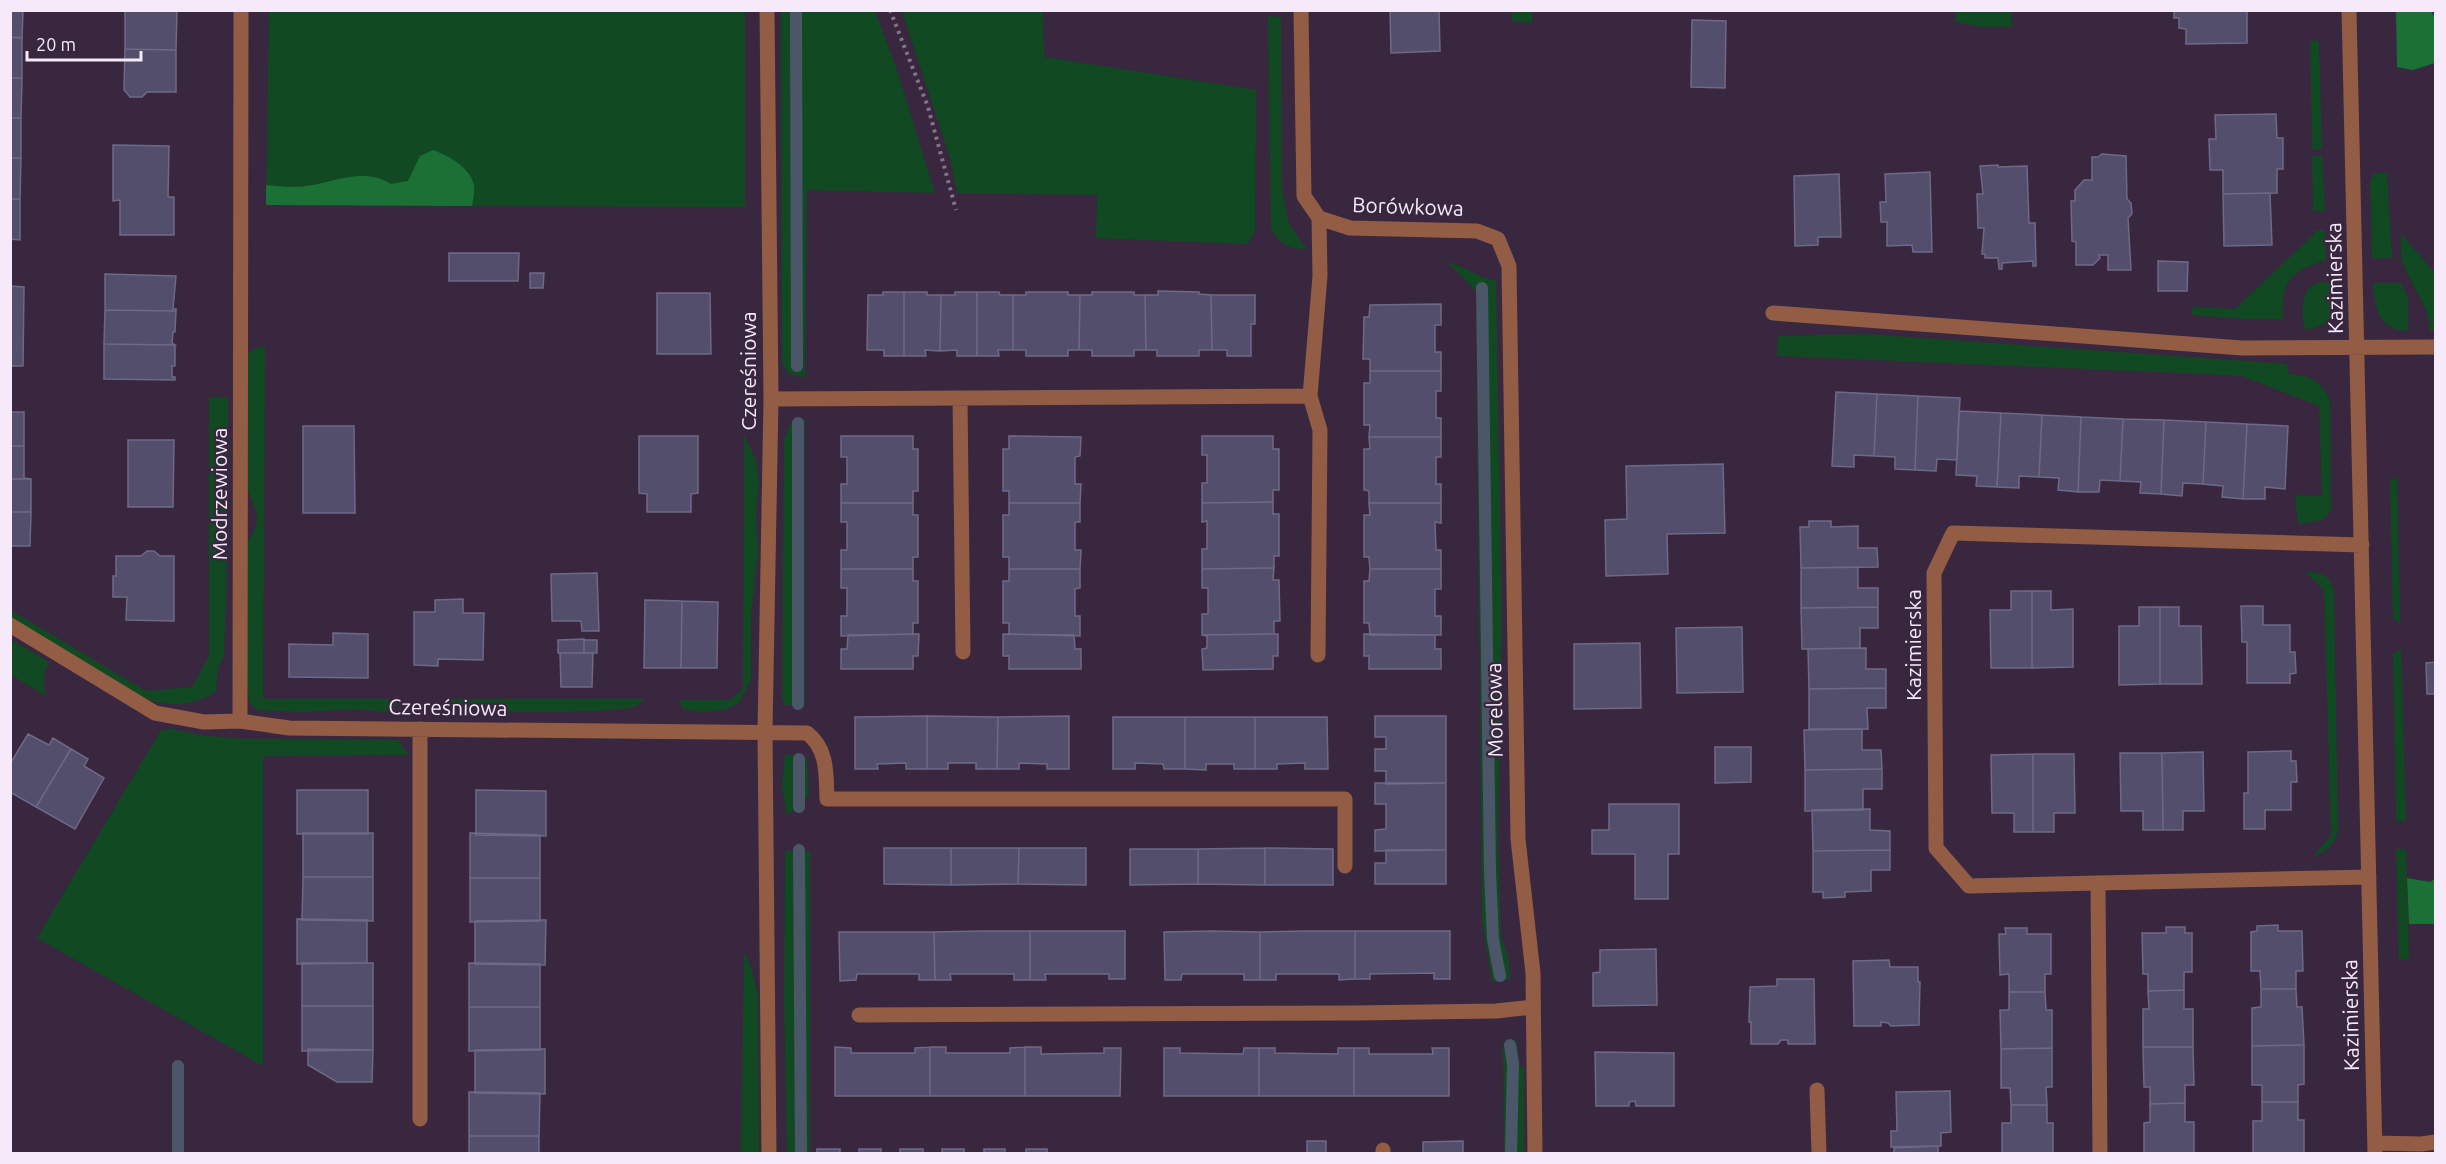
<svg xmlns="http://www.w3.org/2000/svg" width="2446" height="1164" font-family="Ubuntu,sans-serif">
  <rect width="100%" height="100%" fill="#38273e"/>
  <path fill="#114a22" d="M269,11H745V207L266,205Z
    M781,11H875L896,67L935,193L807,190L805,378L789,374L782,363Z
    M902,11H1043L1044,57L1256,90L1255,231L1248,244L1096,238L1097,195L957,193L950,158Z
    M1512,11H1532V23L1512,21Z
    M1957,11H2011L2012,27H1983L1955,22Z
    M1268,16L1281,17L1282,187L1288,222L1306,249C1290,250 1278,242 1271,229Z
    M2310,41H2319L2322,149H2312Z
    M2322,156L2325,211H2313L2312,156Z
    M2374,173H2387L2392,258H2372L2370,181Z
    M2325,230L2326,260C2290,271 2281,281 2283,319H2248L2192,315V307L2235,309L2314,234V231Z
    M2401,234L2435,273V331H2430C2430,306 2411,286 2403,263C2400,255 2401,243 2401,234Z
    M1446,261C1464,267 1478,277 1496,281L1502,613L1498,840L1501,936L1509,960L1510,979L1492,982L1482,921L1476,291Z
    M2339,282C2339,307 2333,329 2304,329C2303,316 2299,291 2315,284C2321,281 2332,283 2339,282Z
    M2373,283H2401L2408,299V331C2378,330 2375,308 2373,283Z
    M1865,334L2287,364L2288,374C2308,375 2324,381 2330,402L2331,510L2323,520L2298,524L2295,495L2322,496L2319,406L2242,376L2206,374L1777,356L1778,336Z
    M265,346L263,699H398L396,706L384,712L360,709L302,712L257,710L249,702L247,684L246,544C262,519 259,518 248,491L245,356L256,348Z
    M216,397L228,398L227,568L224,656L218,668L216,691C195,706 170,707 146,699L11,618L10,610L146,691L192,687L209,656V398Z
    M805,419V705H785L782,697L784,440L791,422Z
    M744,435L756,460L759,482L756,513L758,551L751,617V680L739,703L727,709L703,712L682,709L679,700H731L743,688Z
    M2397,477L2400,624L2393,618L2390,481Z
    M2305,571C2323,574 2329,573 2334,592L2338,830C2335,845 2326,852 2312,857L2331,836L2324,590Z
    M10,639L49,662C43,673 41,687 48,697L11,675Z
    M2401,649L2406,821H2396L2393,654Z
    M450,699H644C642,701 640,705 637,706C620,713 471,715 456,706C452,705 451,702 450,699Z
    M172,729L206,736L249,739L398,740L408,755L263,756V1066L37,938L155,740L161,730Z
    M785,754L807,757L809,796L787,816L782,788Z
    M2396,849H2406L2409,959L2399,960Z
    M785,851H810V1153H787L784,1002Z
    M744,951L751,968L758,994L759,1153H741Z
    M1516,1039L1520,1067H1524V1153H1504L1503,1043Z"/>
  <path fill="#1b7036" d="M2396,11H2431L2435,18V63L2413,70L2397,67Z
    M433,150C447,155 469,167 473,182C476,189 473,198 472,206L266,205V185C282,187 298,188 313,185C339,180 366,168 391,184L408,181L420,156Z
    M2407,878L2430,882L2435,879V924H2409Z"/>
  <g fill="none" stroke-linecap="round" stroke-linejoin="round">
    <path stroke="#4b5769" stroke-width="12" d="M796,10L797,366
      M1482,288L1490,872L1493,939L1500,976
      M798,704V423
      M799,759V807
      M799,850L801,1154
      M1510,1045L1513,1064L1511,1154
      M178,1066V1154"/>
  </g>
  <path fill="#534e6b" stroke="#6e6987" stroke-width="1.5" d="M10,10H23L22,38L10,37Z
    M125,10H177L176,50L125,49Z
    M1390,10H1439L1440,51L1391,53Z
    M2174,10H2247V43L2186,44V29L2179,28V18H2174Z
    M1692,20L1726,21L1725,88L1691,87Z
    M10,37L22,38V78H10Z
    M125,49L176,50V92H147L142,97H130L124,90Z
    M10,78H22L21,118H10Z
    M2276,114L2277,138H2283V169H2277V193L2223,194V170H2210L2209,139H2216L2215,115Z
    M10,118H21V158H10Z
    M113,145L169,146L168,197H174V235H120V200L113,201Z
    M2102,154L2126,156L2127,199L2131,203L2132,214L2128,218L2131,270H2108V255H2099L2100,258L2093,265H2076V242L2072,241L2071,201H2075V190L2084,180H2092V157H2098Z
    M10,158H21L20,199H10Z
    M1998,165V167L2027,166L2029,223H2035L2036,266H2033V261L2002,263V269H1999L1998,258H1985V254H1982L1984,228H1978L1977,194H1983L1980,166Z
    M1930,172L1932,252H1913L1912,245L1887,246V222H1881L1880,202H1886L1885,174Z
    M1839,174L1841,237H1818V245L1795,246L1794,176Z
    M2270,193L2272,245L2224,246L2223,194Z
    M10,199H20V240L10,239Z
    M449,253H519L518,281H449Z
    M2158,261L2188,262L2187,291H2158Z
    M530,273H544L543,288H530Z
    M105,274L176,276L173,309H176V311L105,310Z
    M10,286L24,287L23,366H10Z
    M1158,291L1199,292V294L1211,295L1212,350H1199V356H1157V350H1146L1145,295H1158Z
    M883,292H904V356H884V350H867L868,295H883Z
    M904,292H927V295H941L940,351L925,350L926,356H904Z
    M955,292H977V356H957V350L940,351L941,295H955Z
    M977,292H999L1000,295H1013V350H998L999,356H977Z
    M1026,292H1068V295H1080L1079,350H1068V356H1026V350H1013V295H1026Z
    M1092,292H1134V295H1145L1146,350H1134V356H1092V350H1079L1080,295H1092Z
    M657,293H710L711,354H657Z
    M1211,295H1255V324H1251V356H1227V350H1212Z
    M1441,304V325H1435V352H1441V371H1370V359H1363L1364,317H1369L1370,305Z
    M105,310L176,311L175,332H173L172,343L175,345L104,344Z
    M104,344L175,345V366H172V377H175V380L104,379Z
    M1370,371H1441V391H1436V418H1441V437H1369L1370,425H1364V383H1370Z
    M1836,392L1877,394L1874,456L1854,455V467L1832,466Z
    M1877,394L1918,396L1915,470L1895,469V457L1874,456Z
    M1918,396L1960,398L1957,460L1937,459L1936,471L1915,470Z
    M1959,411L2001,413L1997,487L1976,486L1977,476L1956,475Z
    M10,412H24V446H10Z
    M2001,413L2042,415L2039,477L2019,476V488L1997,487Z
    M2042,415L2081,417L2078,492L2058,490L2059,478L2039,477Z
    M2081,417L2123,419L2120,481L2100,480L2099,492H2078Z
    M2123,419L2164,420L2161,494L2140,493L2141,482L2120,481Z
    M2164,420L2206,422L2203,484L2183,483L2182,496L2161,494Z
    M2206,422L2247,424L2243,499L2222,497L2223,486L2203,484Z
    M2247,424L2288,426L2285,489L2265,487V499H2243Z
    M303,426H354L355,513H303Z
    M639,436H698V493L691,494V512H647V494L639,493Z
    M841,436H913V449H918V491H913V503H841V484H847V457H841Z
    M1009,436L1081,437L1080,456L1075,457V484H1081L1080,503H1009V491H1003V449H1009Z
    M1202,436H1273V449H1279V490H1273V502L1202,503V483H1207V455H1202Z
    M1369,437H1441V457H1436V484H1441V503H1369V491L1364,490V449H1370Z
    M128,440H174L173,507H128Z
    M10,446H24V478L31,479H10Z
    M1723,464L1725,533L1667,534L1668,574L1606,576L1605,520L1627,519L1626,466Z
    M10,479H31V512H10Z
    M1273,502V514H1279V556H1274V568L1202,569V549H1207V521L1202,522V503Z
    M841,503H913V515H918V557H913V569H841V550H847V522H841Z
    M1009,503H1080V522H1075V550H1081L1080,569H1009V557H1003V515H1009Z
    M1369,503H1441V523L1435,522L1436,550H1441V569H1370L1369,557H1364V515H1370Z
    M10,512H31L30,546H10Z
    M1809,521H1831V527L1858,526V548H1877L1878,567L1801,568L1800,527H1809Z
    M147,551H154L160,556H174V621L126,620L127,597H113V576H116V556H141Z
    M1858,567V588H1878V607L1801,608V568Z
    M1274,568L1273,580H1279L1280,621H1274V634L1202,635V614H1208V588H1202V569Z
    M841,569H913V581H918V623H913V634L841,636V616H847V588H841Z
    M1009,569H1080V588L1075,589V616H1080V636L1009,634V623H1003V581H1009Z
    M1370,569H1441V589H1435V616H1441V635H1370L1369,623H1364V581H1369Z
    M597,573L599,631H582L581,621H552L551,574Z
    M2011,591H2032V668H1991L1990,610H2011Z
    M2032,591H2051V610L2073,609V667L2032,668Z
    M463,599V613H484L483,660L438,659V666L414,665V612H435V600Z
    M645,600L682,601L681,668H644Z
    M682,601L718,602L717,668H681Z
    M2241,606H2263V625H2290V652H2295L2296,673L2290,674V683H2247V642H2242Z
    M1878,607V628H1860V648L1802,649L1801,608Z
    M2139,607H2160V684L2119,685V626H2139Z
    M2160,607H2179V626H2201L2202,684H2160Z
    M1742,627L1743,692L1677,693L1676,628Z
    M333,633L368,634V678L289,677V644L333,645Z
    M919,634L918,656H913V669H841V649H847L848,635Z
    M1003,634L1074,635L1075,649H1081V669H1009V656H1003Z
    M1274,634H1278V656H1273V669L1203,670L1202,649L1207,648V636L1202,635Z
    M1364,634L1435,635V649H1441V669H1369V656H1364Z
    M584,639V653H558V640Z
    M584,640H597V653H584Z
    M1640,643L1641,708L1574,709V644Z
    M1866,648V669H1886V688L1809,689L1808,649Z
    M560,653H593L592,687H561Z
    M2436,662V694H2427L2426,663Z
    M1886,688V708H1867L1868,729H1809V689Z
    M927,716V769H906V763L877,764L878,769H855V717Z
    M927,716L998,717L997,769H976V763H948V769H927Z
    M1069,716V769H1047V764L1019,763V769H997L998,717Z
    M1375,716H1446V783L1386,784V771H1375V749H1386V737H1375Z
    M1113,717H1185V769H1164L1163,764L1135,763V769H1113Z
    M1185,717H1255V769H1234V764H1206V770L1185,769Z
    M1255,717H1327L1328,769H1305V763L1277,764V769H1255Z
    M1862,729V750H1881L1882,769L1805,770L1804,730Z
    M28,734L49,745L53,738L71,749L36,807L10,792V764Z
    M1715,747H1751V782L1715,783Z
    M71,749L88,759L84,766L104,778L75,829L36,807Z
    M2291,751V761H2296L2297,782H2291V810H2265V829H2244V793H2248V752Z
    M2203,752L2204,811H2183V830H2163L2162,753Z
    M2120,753H2162L2163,830H2143V811H2121Z
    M2033,754H2074L2075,813H2054V832H2033Z
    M2033,754V832H2014V813H1992L1991,755Z
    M1882,769V789H1863V810L1805,811V770Z
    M1375,783H1446V850L1375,851V830L1386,829V804H1375Z
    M297,790H368V834H297Z
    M476,790L546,791V836L476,835Z
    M1609,804H1679V854H1668V899H1635V854H1592V830H1609Z
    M1870,809V830L1890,831V850L1813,851L1812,810Z
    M303,833H373V877H303Z
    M470,833L540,835V878H470Z
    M884,848H951V885L884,884Z
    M951,848H1019L1018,884L951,885Z
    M1019,848H1086V885L1018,884Z
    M1265,848L1333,849V885H1265Z
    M1265,848V885L1198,884V849Z
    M1130,849H1198V884L1130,885Z
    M1386,850H1446V884H1375V863H1386Z
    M1890,850V870H1871V891L1845,892V897L1823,898V892H1813V851Z
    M303,877H373V921L302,920Z
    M470,878H540V921L470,922Z
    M297,919L367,920V963L297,964Z
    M540,920H546L545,965L475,964V921Z
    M2278,925V931H2302L2303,971H2296V989H2261L2260,971H2251V932L2257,931V926Z
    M2166,927H2185V933H2192V972H2184V990L2148,991V974H2143L2142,933H2166Z
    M2005,928H2027V934H2051V974H2045V992H2009V974L2000,975L1999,934H2006Z
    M982,931H1030V980H1014V974H950L951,980H935L934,932Z
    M1030,931H1125V979H1109V974H1045L1046,980H1030Z
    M1212,931L1260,932V980H1244V974H1182L1181,980H1165L1164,932Z
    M1305,931H1355V979L1339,980V974H1276V980H1260V932Z
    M1355,931H1450V979H1434V973L1370,974V979H1355Z
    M839,932H934L935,980H919V974H857L856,980L840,981Z
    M1656,949L1657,1005L1593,1006V973L1600,972V950Z
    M1889,960L1890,967H1918V982H1920L1919,1025L1891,1026L1888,1023L1881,1022V1026H1854L1853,961Z
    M302,963H373V1006H302Z
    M469,963L540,964V1007H469Z
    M1777,979H1814L1815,1044H1788V1040H1781L1778,1044H1751V1022H1749L1750,987L1777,986Z
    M2261,989H2296L2297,1007H2302L2304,1045L2252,1046V1008L2261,1007Z
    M2184,990V1009H2193V1047H2143V1009H2149L2148,991Z
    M2009,992H2045L2046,1010H2052V1048L2001,1049L2000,1010H2009Z
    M302,1006H373V1050L302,1051Z
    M469,1007H540V1050L469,1051Z
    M2304,1045V1084L2298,1085V1102H2262V1085H2252V1046Z
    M835,1047L851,1048V1053H915V1048L930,1047V1096H835Z
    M930,1047H946V1053H1010V1048L1025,1047V1096H930Z
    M1025,1047H1041V1054L1104,1053V1048H1121L1120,1096H1025Z
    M2143,1047H2193L2194,1085H2185V1103L2150,1104V1087H2144Z
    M1164,1048H1180V1053L1243,1054L1244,1048H1259V1096H1164Z
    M1259,1048H1275V1053L1338,1054V1048H1354V1096H1259Z
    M1354,1048H1369V1054H1433L1432,1048H1449V1096H1354Z
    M2052,1048V1087H2046L2047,1105H2011L2010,1088H2001V1049Z
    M308,1049L373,1050L372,1082H337L308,1065Z
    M540,1049H545V1094L475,1093V1050Z
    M1595,1052L1674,1053V1106H1636L1635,1101L1629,1102V1106H1596Z
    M1950,1091L1951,1132L1941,1133V1146L1891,1147V1131H1897L1896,1092Z
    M469,1092L540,1093L539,1136H469Z
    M2262,1102H2298V1120H2304V1154H2253V1121H2262Z
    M2185,1103V1122H2194V1154H2144V1123L2150,1122V1104Z
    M2011,1105H2047V1123H2053V1154H2002V1123H2011Z
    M469,1136H539V1154H469Z
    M1307,1141H1326V1153L1341,1154H1299L1307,1153Z
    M1463,1141V1154H1423V1142Z
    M1938,1146V1154H1894V1148Z
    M817,1149H840V1154H817Z
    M859,1149H881V1154H859Z
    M900,1149H923V1154H900Z
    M942,1149H964V1154H942Z
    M984,1149H1005V1154H984Z
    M1026,1149H1047V1154H1026Z"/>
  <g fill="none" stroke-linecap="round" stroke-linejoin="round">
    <path stroke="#837488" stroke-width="4" stroke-dasharray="3 4.5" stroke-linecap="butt" d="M890,10L928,107L956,210"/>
    <path stroke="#935c44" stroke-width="15" d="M767,10L771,399L765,732L769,1154
      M1301,10L1304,196L1319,218L1350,228L1477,231L1498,239L1509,266L1518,839L1533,973L1535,1154
      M2349,10L2375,1154
      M1773,313L2242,348L2436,347
      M960,398L963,652
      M771,399L1310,396
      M2362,545L1953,533L1934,573L1936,848L1969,886L2369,877
      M10,625L155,713L204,722L240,721L289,728L807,733C828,749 826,774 827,799H1345V866
      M1318,655L1320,430L1310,396L1320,276L1319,218
      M240,721L241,10
      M2098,883L2100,1154
      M859,1015L1354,1013L1496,1011L1533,1007
      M1817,1090L1819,1154
      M420,1119V729
      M2375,1143L2421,1144L2436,1142
      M1383,1150V1154"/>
  </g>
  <g text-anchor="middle" stroke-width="4.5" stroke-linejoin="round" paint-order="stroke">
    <g font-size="21" fill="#f6eafa" stroke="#38273e">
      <text transform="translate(1408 207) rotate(2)" y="7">Borówkowa</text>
      <text transform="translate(2335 278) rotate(-91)" y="7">Kazimierska</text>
      <text transform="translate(749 371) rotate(-90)" y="7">Czereśniowa</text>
      <text transform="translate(220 494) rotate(-90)" y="7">Modrzewiowa</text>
      <text transform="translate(1914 645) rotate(-90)" y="7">Kazimierska</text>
      <text transform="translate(448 708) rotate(1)" y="7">Czereśniowa</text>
      <text transform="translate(1495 710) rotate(-91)" y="7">Morelowa</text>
      <text transform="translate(2351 1015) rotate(-91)" y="7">Kazimierska</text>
    </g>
  </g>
  <rect width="2446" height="1164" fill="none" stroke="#f6eafa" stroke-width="24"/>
  <path d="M27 51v9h114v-9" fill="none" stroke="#f6eafa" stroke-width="3"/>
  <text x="36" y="51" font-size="18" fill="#f6eafa" stroke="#38273e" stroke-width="4.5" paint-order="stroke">20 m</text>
</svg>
